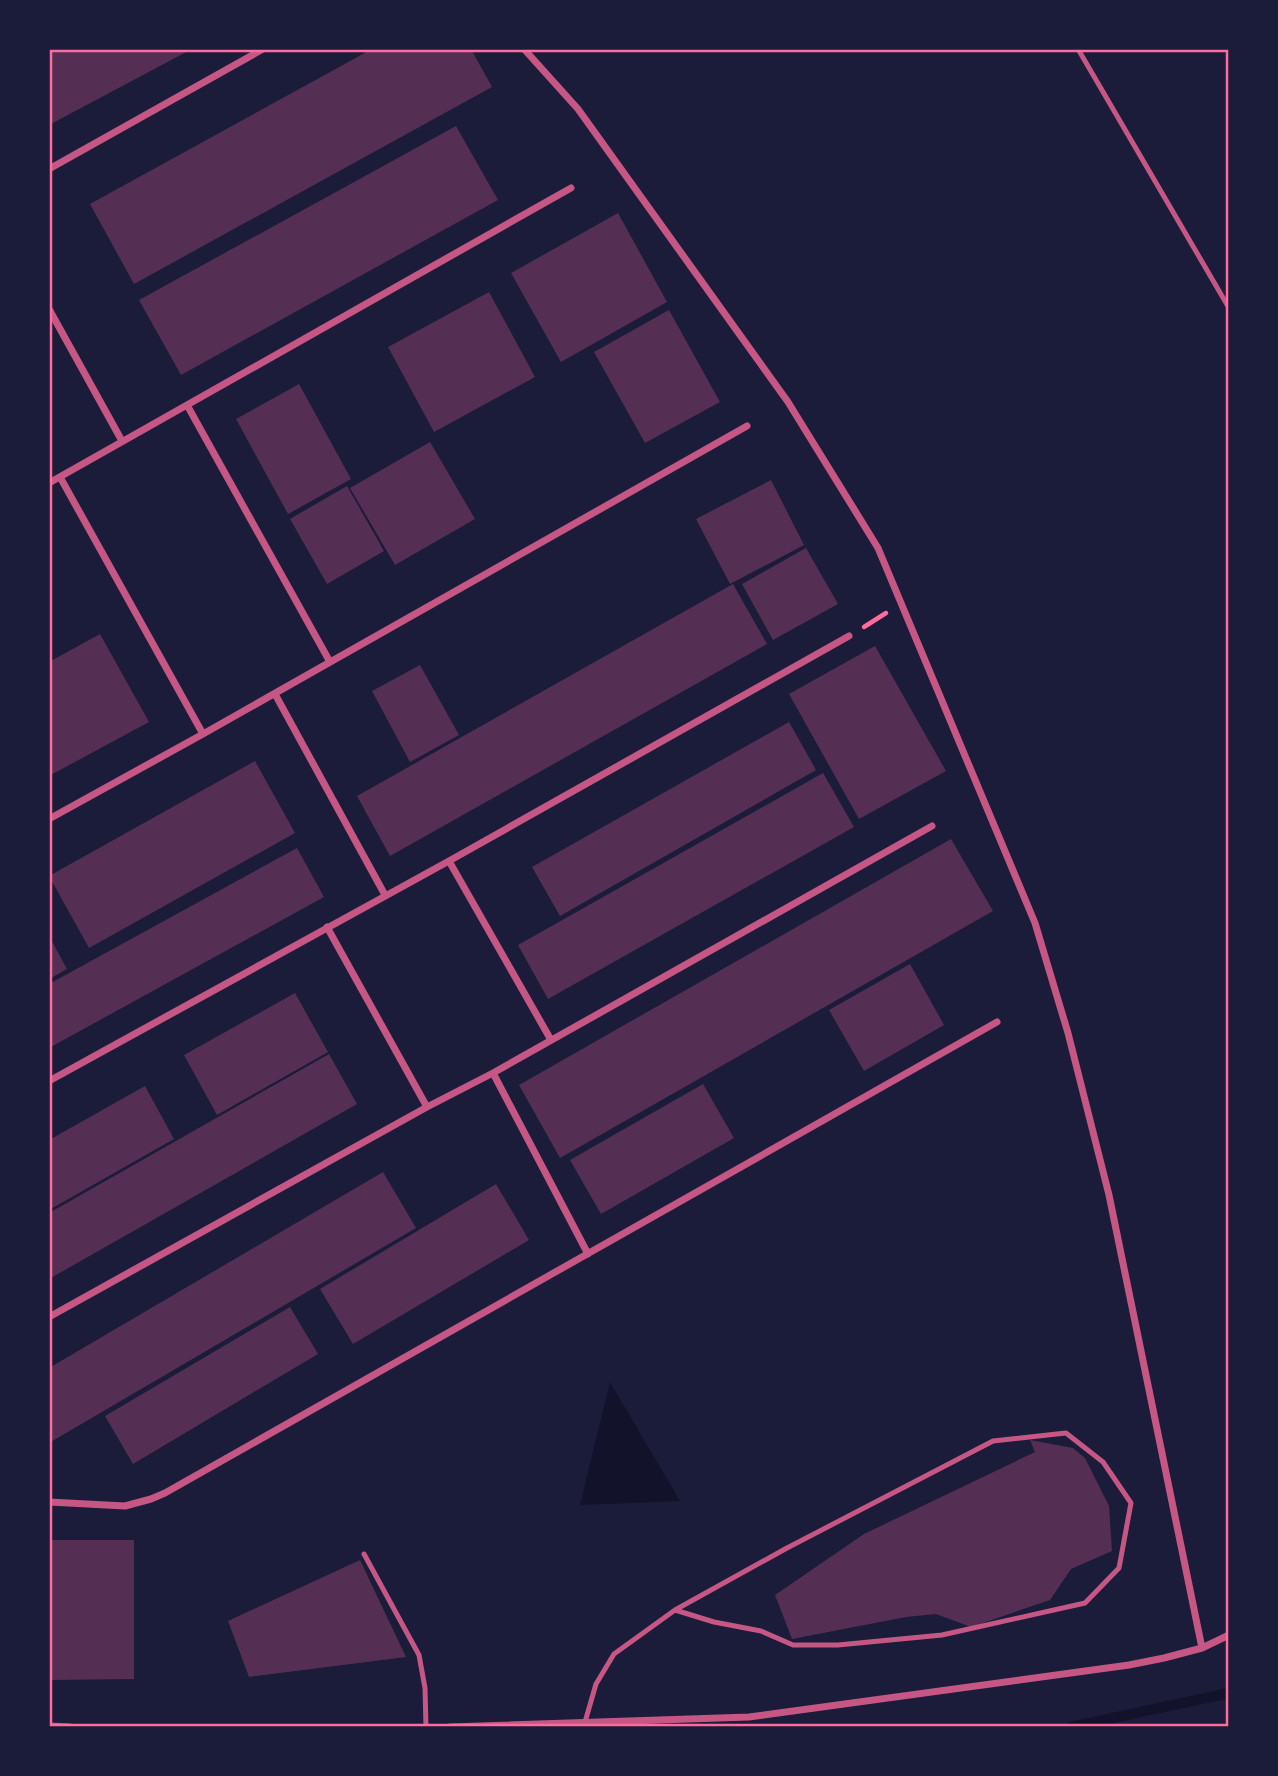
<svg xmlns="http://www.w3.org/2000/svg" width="1278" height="1776" font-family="'IBM Plex Sans',sans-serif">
  <rect width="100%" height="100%" fill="#1b1b3a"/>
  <path fill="#12122b" d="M610,1382L680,1501L580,1505Z"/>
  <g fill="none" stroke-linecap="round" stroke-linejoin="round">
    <path stroke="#12122b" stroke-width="10" d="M1071,1727L1229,1693"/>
  </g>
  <path fill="#542f53" d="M49,49H192L49,125Z
    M372,49H471L492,87L134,284L90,204Z
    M456,126L498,200L181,375L139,300Z
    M618,213L667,302L561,362L511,273Z
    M489,292L535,377L434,432L388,347Z
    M669,310L720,402L645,443L594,352Z
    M299,384L351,479L288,514L236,419Z
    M430,442L475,519L395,565L350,488Z
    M771,480L804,545L730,584L696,519Z
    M347,486L384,551L327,584L290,519Z
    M806,548L838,604L773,640L742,584Z
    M733,584L767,644L390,856L357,796Z
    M100,634L149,722L49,776V662Z
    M875,646L946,771L859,819L789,694Z
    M420,665L459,735L410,762L372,691Z
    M789,722L816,770L560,916L532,867Z
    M255,761L295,833L89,948L49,876Z
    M823,773L854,827L548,999L518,945Z
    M951,839L993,911L560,1158L519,1085Z
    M297,848L324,897L49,1048V984Z
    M49,936L67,969L49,979Z
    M910,964L944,1025L864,1071L829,1010Z
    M295,993L328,1052L217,1115L184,1055Z
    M329,1054L357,1104L49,1279V1213Z
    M703,1084L734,1138L601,1214L570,1160Z
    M145,1086L174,1139L49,1210V1140Z
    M383,1172L416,1228L49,1443V1368Z
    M496,1184L529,1240L353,1344L320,1289Z
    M290,1307L318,1354L133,1464L105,1416Z
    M1030,1440L1073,1448L1085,1458L1109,1506L1112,1551L1071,1569L1050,1600L971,1627L936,1614L906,1617L792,1639L775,1595L864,1534L1035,1452Z
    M49,1540H134V1679L49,1680Z
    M360,1560L406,1657L249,1677L228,1621Z"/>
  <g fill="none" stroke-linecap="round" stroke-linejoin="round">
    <path stroke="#ff6b9d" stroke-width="4.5" d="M864,627L886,613"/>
    <path stroke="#c65784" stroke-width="5" d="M1078,49L1229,308
      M364,1554L419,1655L425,1688L426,1727
      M585,1722L596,1684L614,1654L675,1610L787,1548L993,1441L1066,1433L1103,1462L1131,1503L1119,1568L1085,1603L942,1635L838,1645H793L761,1631L714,1622L675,1610"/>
    <path stroke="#c65784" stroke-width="7" d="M524,49L578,109L788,402L878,548L1035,923L1068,1033L1109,1195L1202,1648
      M49,169L263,49
      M49,309L122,441
      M187,405L330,662
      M60,477L203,734
      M49,483L571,188
      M275,694L385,895
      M49,819L203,734L747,426
      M449,861L551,1040
      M327,927L427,1107
      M493,1073L588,1254
      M49,1081L449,861L849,636
      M49,1317L427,1107L493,1073L932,826
      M49,1502L125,1506L151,1499L165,1493L997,1022
      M49,1726L70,1727
      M450,1727L749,1717L1129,1665L1164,1658L1202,1648L1229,1635"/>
  </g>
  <rect width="1278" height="1776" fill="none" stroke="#1b1b3a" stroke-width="102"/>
  <rect x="51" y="51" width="1176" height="1674" fill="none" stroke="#ff6b9d" stroke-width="2.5"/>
</svg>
